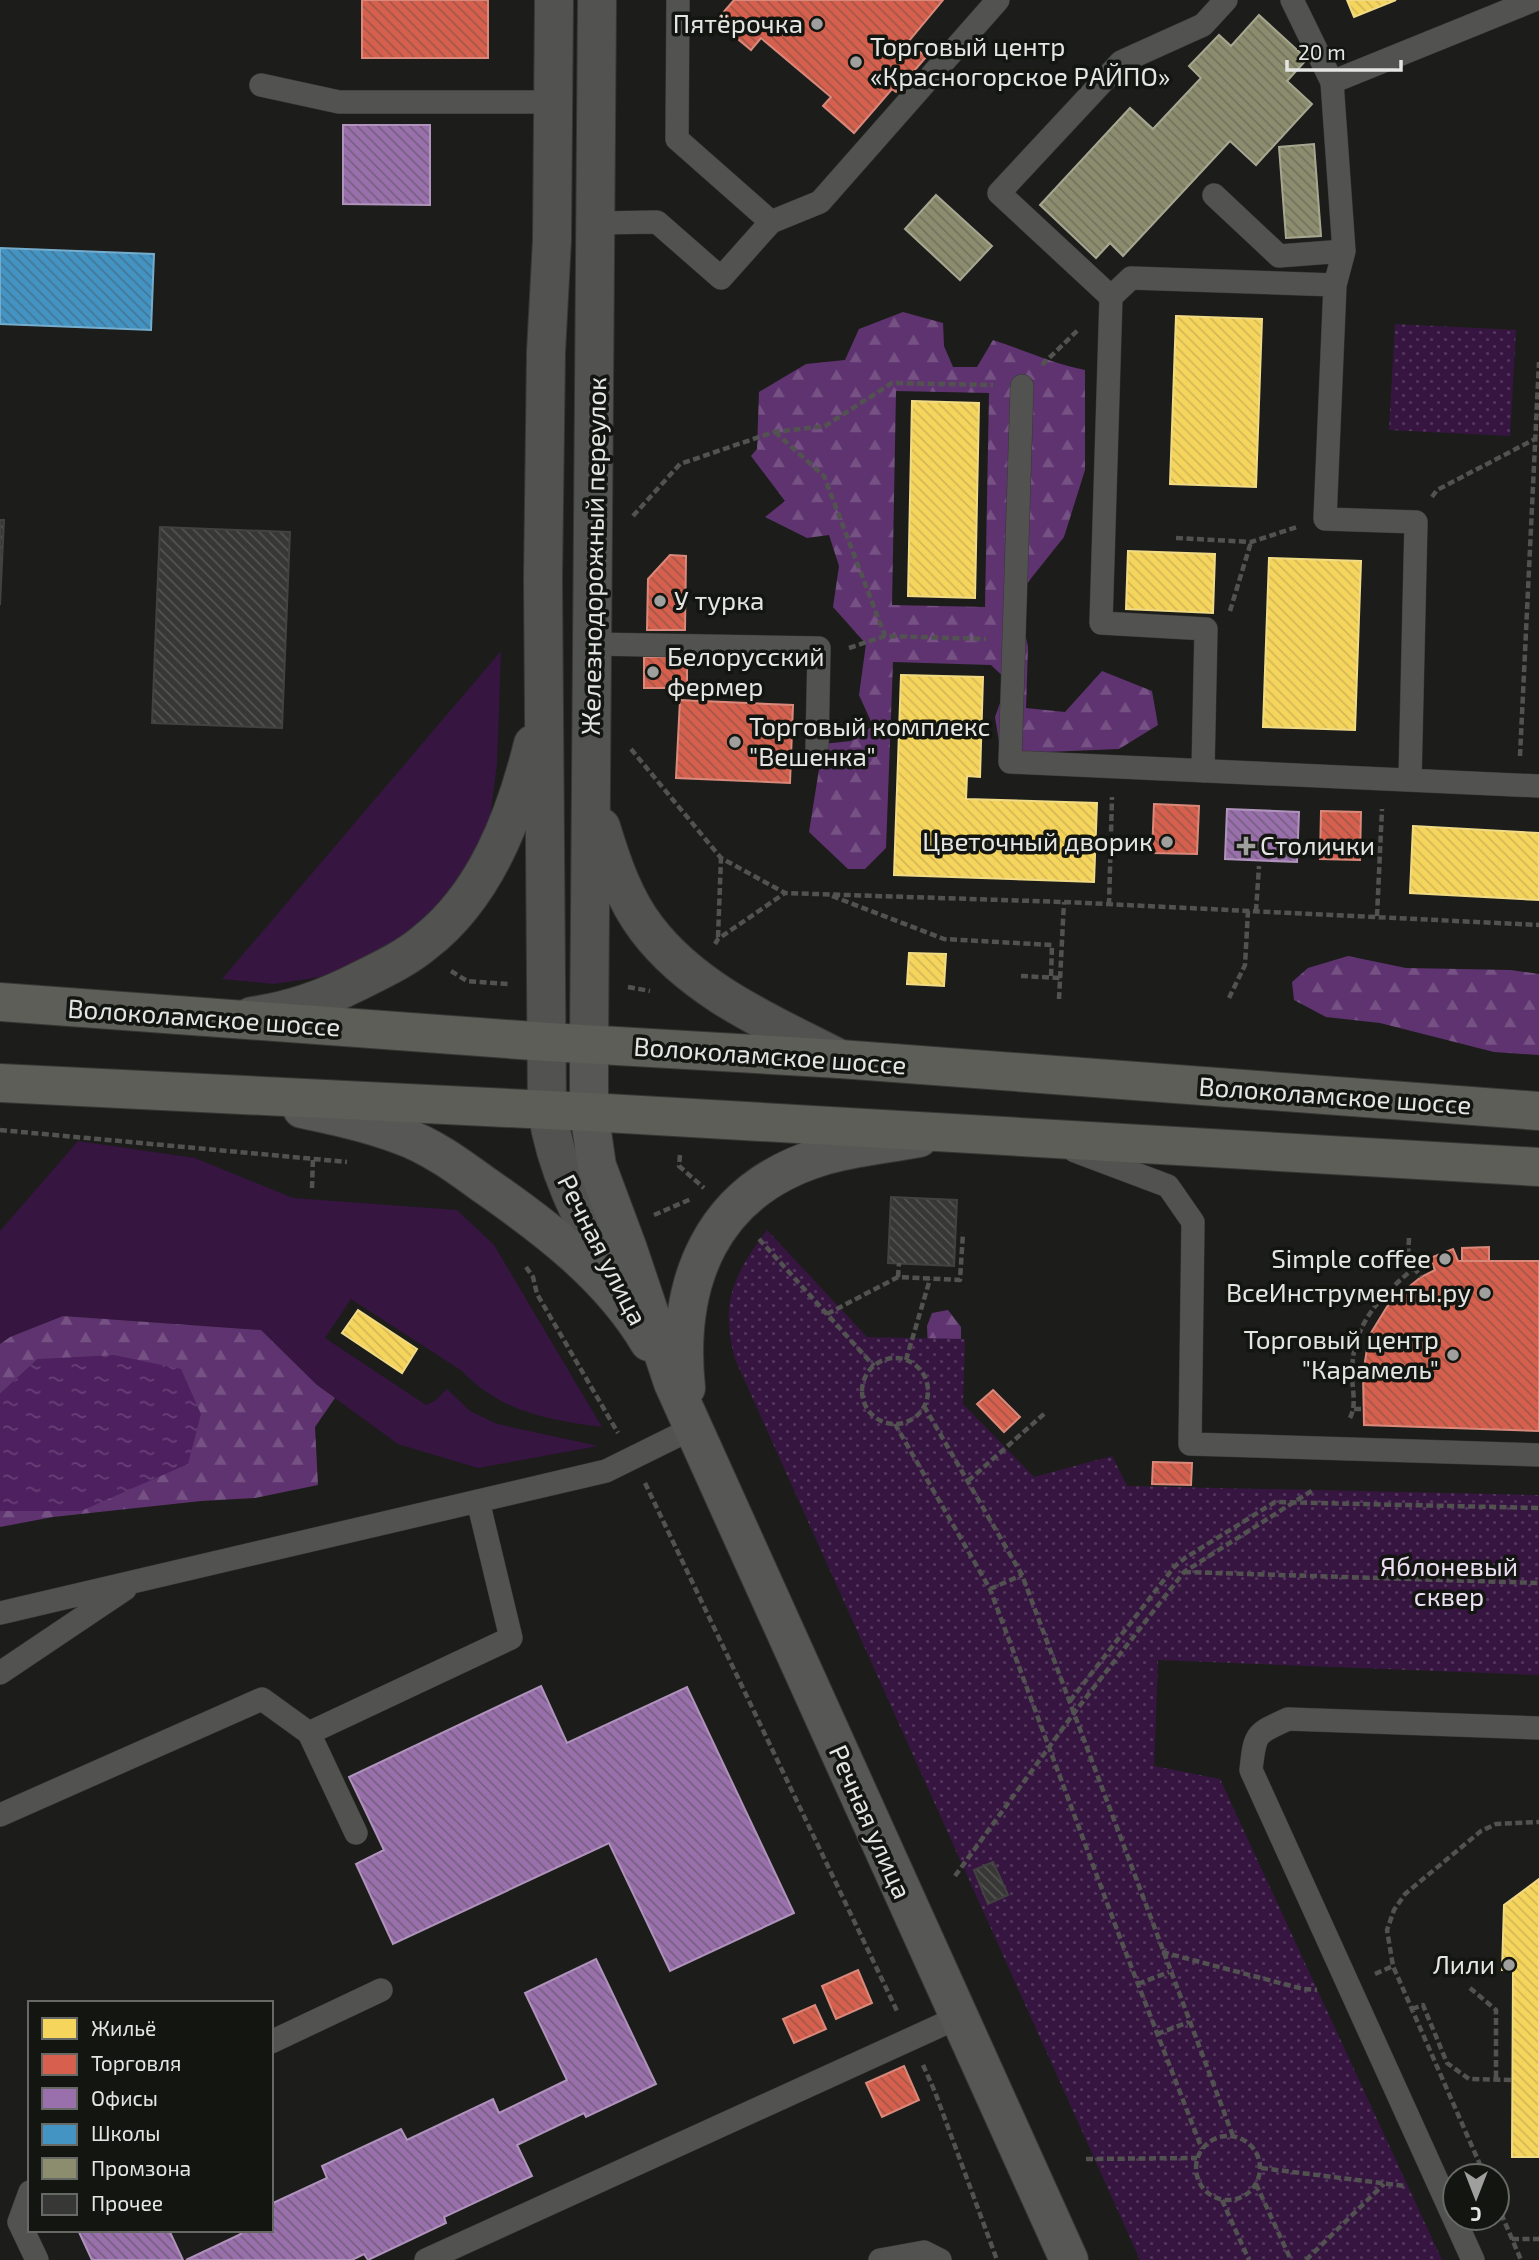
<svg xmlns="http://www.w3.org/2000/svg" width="1539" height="2260" font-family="'Exo 2',sans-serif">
  <defs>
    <pattern id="forest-firs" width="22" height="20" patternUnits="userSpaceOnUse" patternTransform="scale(1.75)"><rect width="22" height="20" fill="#5f3370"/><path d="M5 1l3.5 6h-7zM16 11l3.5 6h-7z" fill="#765184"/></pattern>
    <pattern id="park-dots" width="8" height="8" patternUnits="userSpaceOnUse" patternTransform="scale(1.75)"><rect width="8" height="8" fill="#361541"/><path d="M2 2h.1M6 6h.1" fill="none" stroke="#53375c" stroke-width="1.8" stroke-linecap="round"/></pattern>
    <pattern id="water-ripples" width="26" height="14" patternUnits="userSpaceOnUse" patternTransform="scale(1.75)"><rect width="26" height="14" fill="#4f2060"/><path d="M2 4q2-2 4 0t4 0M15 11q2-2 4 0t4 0" fill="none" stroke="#684077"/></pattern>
    <pattern id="homes-back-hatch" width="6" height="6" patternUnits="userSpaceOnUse" patternTransform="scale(1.75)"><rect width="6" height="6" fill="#f6d55c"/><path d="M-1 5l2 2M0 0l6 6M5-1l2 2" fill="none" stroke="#d3b857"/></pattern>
    <pattern id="shops-back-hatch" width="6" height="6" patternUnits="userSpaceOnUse" patternTransform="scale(1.75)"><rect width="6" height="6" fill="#d6604d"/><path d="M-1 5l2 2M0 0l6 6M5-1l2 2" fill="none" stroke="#a3574a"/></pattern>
    <pattern id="offices-back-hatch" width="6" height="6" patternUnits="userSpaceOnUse" patternTransform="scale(1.75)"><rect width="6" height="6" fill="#9970ab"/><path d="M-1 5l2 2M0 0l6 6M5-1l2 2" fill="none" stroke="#775f82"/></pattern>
    <pattern id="schools-back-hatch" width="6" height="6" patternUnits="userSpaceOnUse" patternTransform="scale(1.75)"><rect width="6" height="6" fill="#4393c3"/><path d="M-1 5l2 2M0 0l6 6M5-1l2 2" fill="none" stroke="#447897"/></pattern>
    <pattern id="industry-back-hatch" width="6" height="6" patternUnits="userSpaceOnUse" patternTransform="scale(1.75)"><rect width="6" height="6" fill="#8c8c6e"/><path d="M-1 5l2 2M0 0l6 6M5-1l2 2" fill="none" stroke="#73735f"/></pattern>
    <pattern id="building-back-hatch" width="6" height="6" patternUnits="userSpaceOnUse" patternTransform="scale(1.75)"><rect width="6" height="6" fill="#373735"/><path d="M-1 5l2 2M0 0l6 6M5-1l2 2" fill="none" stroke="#545452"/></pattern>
  </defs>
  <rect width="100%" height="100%" fill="#1c1d1a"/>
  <path fill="#361541" d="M501,651L497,764L489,825L466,871L417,932L333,975L274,984L222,979Z
    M78,1141L195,1158L293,1198L457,1210L494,1245L602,1427C548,1420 501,1412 462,1371L351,1299L325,1338L426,1405L436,1400L447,1389L470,1411L497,1424L598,1446L478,1468L398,1444L317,1385L261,1330L63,1316L10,1337L0,1344V1231Z"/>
  <path fill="url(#forest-firs)" fill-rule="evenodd" d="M903,312L943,323L944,346L953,367H977L993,340C1024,350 1053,364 1085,370V470L1064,537L1017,596L1028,647L1026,708L1065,712L1102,671L1152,691L1158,725L1119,749L1001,754L995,717L1008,681L991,665L893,662L886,848L865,869H848L809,832L823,744L851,741L873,726L859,695L866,644L833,607L839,566L829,535L807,538L765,517L785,501L751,456L757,449L759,392L806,364L845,360L859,329ZM896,391L989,393L985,607L892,605Z
    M1348,956L1406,968L1511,970L1539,974V1055L1494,1052L1380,1023L1326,1017L1294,1000L1292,982L1308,968Z
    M948,1310L961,1327V1378L929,1373L927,1326L932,1313Z
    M63,1316L261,1330L317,1385L335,1398L315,1427L318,1485L255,1498L201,1501L53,1517L0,1527V1511H81L38,1359L0,1394V1344L10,1337Z"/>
  <path fill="url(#park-dots)" d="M1395,324L1516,330L1510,436L1389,430Z
    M767,1230L867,1337L965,1339L963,1404L1034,1477L1112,1456L1127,1486L1539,1495V1675L1158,1660L1154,1766L1220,1779L1442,2260H1140L735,1359C720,1302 733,1276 767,1230Z"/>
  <path fill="url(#water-ripples)" d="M114,1355L181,1369L201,1414L188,1464L81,1511H0V1394L38,1359Z"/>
  <path fill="url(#homes-back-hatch)" stroke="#f1da84" stroke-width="2" d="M1347,0H1396L1354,17Z
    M1176,316L1262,319L1256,487L1170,484Z
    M912,401L979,403L975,598L908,596Z
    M1128,551L1215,554L1213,613L1126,609Z
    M1269,558L1361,561L1355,730L1263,727Z
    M901,675L983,677L980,777L967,776L966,799L1097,803L1094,882L894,875Z
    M1413,826L1539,833V900L1410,893Z
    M909,953L946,954L944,986L907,984Z
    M358,1310L417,1349L402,1373L342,1333Z
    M1539,1879V2157H1512L1513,1970H1502L1504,1905Z"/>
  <path fill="url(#shops-back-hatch)" stroke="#da887a" stroke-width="2" d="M362,0H488V58H362Z
    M734,0H943L908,42L926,57L896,92L892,89L854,133L823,106L831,97L761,38L751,50L716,21Z
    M670,555L686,556L685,630H647L648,579Z
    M644,657H687V688H644Z
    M680,700L793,705L790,783L676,778Z
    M1154,804L1199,806L1197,854L1152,853Z
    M1321,811L1361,812L1360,860L1320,859Z
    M1489,1247V1261H1462V1248Z
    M1453,1249L1458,1261H1539V1431L1364,1425L1363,1374L1369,1336L1390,1302L1421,1277L1435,1270L1430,1258Z
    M993,1390L1020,1417L1004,1432L977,1404Z
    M1153,1462L1192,1463L1191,1485L1152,1484Z
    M858,1970L872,2003L836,2019L822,1986Z
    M815,2005L826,2029L794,2043L783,2019Z
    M904,2066L919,2100L882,2117L866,2083Z"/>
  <path fill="url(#offices-back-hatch)" stroke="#b093bc" stroke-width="2" d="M343,125H430V205L343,204Z
    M1227,809L1299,812L1297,862L1225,859Z
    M541,1686L567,1743L687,1687L794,1913L670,1971L609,1843L393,1944L356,1864L384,1850L349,1777Z
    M596,1959L656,2084L586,2117L584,2113L517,2145L532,2176L444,2217L446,2223L368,2260L364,2254L352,2260H186L241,2234L239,2230H271V2204L327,2178L322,2166L401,2129L407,2140L493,2099L499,2113L567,2080L525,1993Z
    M78,2230H169L183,2260H92Z"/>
  <path fill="url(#schools-back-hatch)" stroke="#74accd" stroke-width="2" d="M0,248L154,254L151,330L0,324Z"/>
  <path fill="url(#industry-back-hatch)" stroke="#a7a791" stroke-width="2" d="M1259,15L1307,59L1287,81L1312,104L1256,165L1230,141L1123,256L1110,243L1096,258L1040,205L1130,108L1153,129L1201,78L1189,66L1219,35L1231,46Z
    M1314,144L1321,236L1286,238L1279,147Z
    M936,195L992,246L960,280L905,229Z"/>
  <path fill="url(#building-back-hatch)" stroke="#424341" stroke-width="2" d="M0,520H4L0,605Z
    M160,527L290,532L282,728L152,723Z
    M891,1197L957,1200L954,1266L888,1263Z
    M993,1862L1008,1895L988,1904L974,1870Z"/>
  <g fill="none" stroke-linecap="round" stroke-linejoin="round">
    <g stroke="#363735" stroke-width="24">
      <path id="service" d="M1292,0L1332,82L1344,251L1335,285L1325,519L1416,522L1410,780
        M1332,82L1534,0
        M261,85L339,102H553
        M1214,195L1279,256L1344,251
        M771,222L820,202L998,0
        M596,223L657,222L721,278L771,222L677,139L678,0
        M1111,297L999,193L1121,62L1203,25L1226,0
        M1022,386L1010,762L1539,786
        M592,644L819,648L817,750
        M1203,771L1206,629L1101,623L1111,297L1131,278L1335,285
        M1075,1151L1168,1186L1193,1222L1190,1444L1539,1455
        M0,1613L606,1471L693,1428
        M0,1673L125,1589
        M309,1733L356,1833
        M0,1815L262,1699L309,1733L511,1638L478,1501
        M271,2042L381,1990
        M30,2192L19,2222L37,2260
        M426,2260L959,2017
        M880,2260L924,2252L940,2260
        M1473,2260L1251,1770C1255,1733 1255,1734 1288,1719L1539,1728"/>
    </g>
    <g stroke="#363735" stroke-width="40">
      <path id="tertiary" d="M554,0L552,240L546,352L543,579L547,1110C557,1180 592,1236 624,1297
        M601,827C612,863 624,899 647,929C695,992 772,1024 840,1059
        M252,1016C289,1011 326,998 359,981C381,970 405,959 424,943C485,896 515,817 533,744
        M589,1045L597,0"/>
    </g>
    <g stroke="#363735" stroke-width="40">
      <path id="secondary" d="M589,1045V1112L597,1166L628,1249L673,1383L1069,2260
        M302,1109C335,1116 368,1123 400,1135C431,1146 457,1165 483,1184C545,1227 610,1276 649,1342
        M686,1388C675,1282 711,1191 820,1157C851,1147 887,1144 919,1138"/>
    </g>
    <g stroke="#363735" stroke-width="40">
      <path id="primary" d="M0,1002L548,1042L840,1059L1539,1111
        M0,1083L589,1112L1539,1167"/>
    </g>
    <path stroke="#525351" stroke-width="4.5" stroke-dasharray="7 3.5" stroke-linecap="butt" d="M1042,365L1078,330
      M775,432L824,476L885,636L986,639
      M1432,497L1437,490L1535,439
      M633,516L680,464L774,432L825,426L892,383L993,385
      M1176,538L1251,542L1297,527
      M1230,611L1251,542
      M849,648L885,636
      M631,749L721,858L785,893L1064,902L1539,925
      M1520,756L1539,362
      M832,896L944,939L1052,945L1051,977
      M1109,905L1112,797
      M1256,911L1259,866
      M1377,916L1382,809
      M718,937L721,858
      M715,944L718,939L785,893
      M451,971L467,981L509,984
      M1021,976L1060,978
      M628,987L650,991
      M1229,998L1245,965L1248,911
      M1059,999L1064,902
      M0,1130L347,1162
      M680,1155L679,1166L704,1188
      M312,1188L313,1158
      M654,1215L691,1199
      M1409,1238L1408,1260L1421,1277
      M759,1239L874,1366
      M526,1267L533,1277L537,1294L618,1433
      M898,1277L899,1263
      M827,1314L898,1277L960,1280L963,1233
      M862 1391a33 33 0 1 1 66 0a33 33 0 1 1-66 0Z
      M906,1360L930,1279
      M924,1406L1022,1575L1233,2136
      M1354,1409H1363
      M1350,1418C1357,1404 1352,1389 1352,1374C1352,1324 1379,1298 1414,1268
      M895,1424L990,1589L1119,1935L1202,2149
      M968,1481L1045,1413
      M645,1483L898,2013
      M1184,1572L1539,1583
      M990,1589L1022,1575
      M1070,1701L1174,1567L1185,1558L1275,1502L1539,1508
      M955,1876L1074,1713L1184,1572L1313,1490
      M1162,1952L1303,1989L1317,1990
      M1375,1974L1393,1966
      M1138,1984L1169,1972
      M1470,1988L1496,2010V2079
      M1412,2009L1423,2005L1447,2063L1469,2079L1513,2080
      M1157,2034L1189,2022
      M923,2065L935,2092L997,2260
      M1196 2168a32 32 0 1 1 64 0a32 32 0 1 1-64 0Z
      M1086,2159L1197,2158
      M1261,2168L1405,2186
      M1485,2176L1393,1966L1387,1930L1394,1910L1405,1894L1481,1831L1496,1824L1539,1822
      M1256,2184L1291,2260
      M1222,2200L1249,2260
      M1497,2204L1521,2260
      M1512,2239H1539
      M1306,2260L1384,2184"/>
    <use href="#service" stroke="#525351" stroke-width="23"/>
    <use href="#tertiary" stroke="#525351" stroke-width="38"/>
    <use href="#secondary" stroke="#575855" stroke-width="38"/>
    <use href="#primary" stroke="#5c5e57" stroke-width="38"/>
  </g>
  <g fill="#9fa09d" stroke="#131510" stroke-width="2.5">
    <circle cx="817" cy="24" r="7"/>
    <circle cx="856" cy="62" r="7"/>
    <circle cx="660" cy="601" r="7"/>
    <circle cx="653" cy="672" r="7"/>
    <circle cx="735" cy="742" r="7"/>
    <circle cx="1167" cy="842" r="7"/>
    <path d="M1242.5 835.5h7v7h7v7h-7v7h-7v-7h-7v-7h7z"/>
    <circle cx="1445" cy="1259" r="7"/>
    <circle cx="1485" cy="1293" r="7"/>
    <circle cx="1453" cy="1355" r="7"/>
    <circle cx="1509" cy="1965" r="7"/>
  </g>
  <g text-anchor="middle" stroke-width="7" stroke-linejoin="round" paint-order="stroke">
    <g font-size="26" fill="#e5e6e3" stroke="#131510" text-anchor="end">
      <text x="803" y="33">Пятёрочка</text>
      <text x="870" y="56" text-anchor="start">Торговый центр<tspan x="870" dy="30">«Красногорское РАЙПО»</tspan></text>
      <text x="674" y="610" text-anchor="start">У турка</text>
      <text x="667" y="666" text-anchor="start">Белорусский<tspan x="667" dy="30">фермер</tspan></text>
      <text x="749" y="736" text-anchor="start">Торговый комплекс<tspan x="749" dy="30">"Вешенка"</tspan></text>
      <text x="1153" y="851">Цветочный дворик</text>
      <text x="1260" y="855" text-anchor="start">Столички</text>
      <text x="1431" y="1268">Simple coffee</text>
      <text x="1471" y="1302">ВсеИнструменты.ру</text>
      <text x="1439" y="1349">Торговый центр<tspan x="1439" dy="30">"Карамель"</tspan></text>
      <text x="1495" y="1974">Лили</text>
    </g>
    <g font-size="26" fill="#e5e6e3" stroke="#131510">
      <text transform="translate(594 556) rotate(-89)" y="9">Железнодорожный переулок</text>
      <text transform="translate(204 1018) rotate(4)" y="9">Волоколамское шоссе</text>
      <text transform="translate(770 1056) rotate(4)" y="9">Волоколамское шоссе</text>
      <text transform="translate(1335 1096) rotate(4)" y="9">Волоколамское шоссе</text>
      <text transform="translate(602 1250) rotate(63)" y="9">Речная улица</text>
      <text transform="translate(870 1822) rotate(66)" y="9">Речная улица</text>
    </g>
    <g font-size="26" fill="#ecdef2" stroke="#131510">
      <text x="1449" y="1576">Яблоневый<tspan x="1449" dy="30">сквер</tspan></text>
    </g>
  </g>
  <rect x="28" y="2001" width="245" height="231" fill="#131510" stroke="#676964" stroke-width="2"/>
  <rect x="42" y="2018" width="35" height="21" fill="#f6d55c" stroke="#676964" stroke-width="2"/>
  <text x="91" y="2036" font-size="21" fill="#e5e6e3">Жильё</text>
  <rect x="42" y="2054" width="35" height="21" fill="#d6604d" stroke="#676964" stroke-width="2"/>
  <text x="91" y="2071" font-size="21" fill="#e5e6e3">Торговля</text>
  <rect x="42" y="2088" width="35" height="21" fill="#9970ab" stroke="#676964" stroke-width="2"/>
  <text x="91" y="2106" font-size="21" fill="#e5e6e3">Офисы</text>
  <rect x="42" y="2124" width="35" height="21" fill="#4393c3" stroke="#676964" stroke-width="2"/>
  <text x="91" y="2141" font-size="21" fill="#e5e6e3">Школы</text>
  <rect x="42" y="2158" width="35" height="21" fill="#8c8c6e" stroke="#676964" stroke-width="2"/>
  <text x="91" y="2176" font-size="21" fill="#e5e6e3">Промзона</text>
  <rect x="42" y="2194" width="35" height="21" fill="#373735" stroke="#676964" stroke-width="2"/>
  <text x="91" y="2211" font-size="21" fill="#e5e6e3">Прочее</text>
  <g transform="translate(1476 2197) rotate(180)"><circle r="33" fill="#131510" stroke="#676964" stroke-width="2"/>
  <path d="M0-5L12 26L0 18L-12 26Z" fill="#9fa09d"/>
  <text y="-10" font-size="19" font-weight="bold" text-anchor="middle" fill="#e5e6e3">С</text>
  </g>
  <path d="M1287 60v10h114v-10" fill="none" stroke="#e5e6e3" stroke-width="3.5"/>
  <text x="1298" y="60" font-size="21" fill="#e5e6e3" stroke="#131510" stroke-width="5" paint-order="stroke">20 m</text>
</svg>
